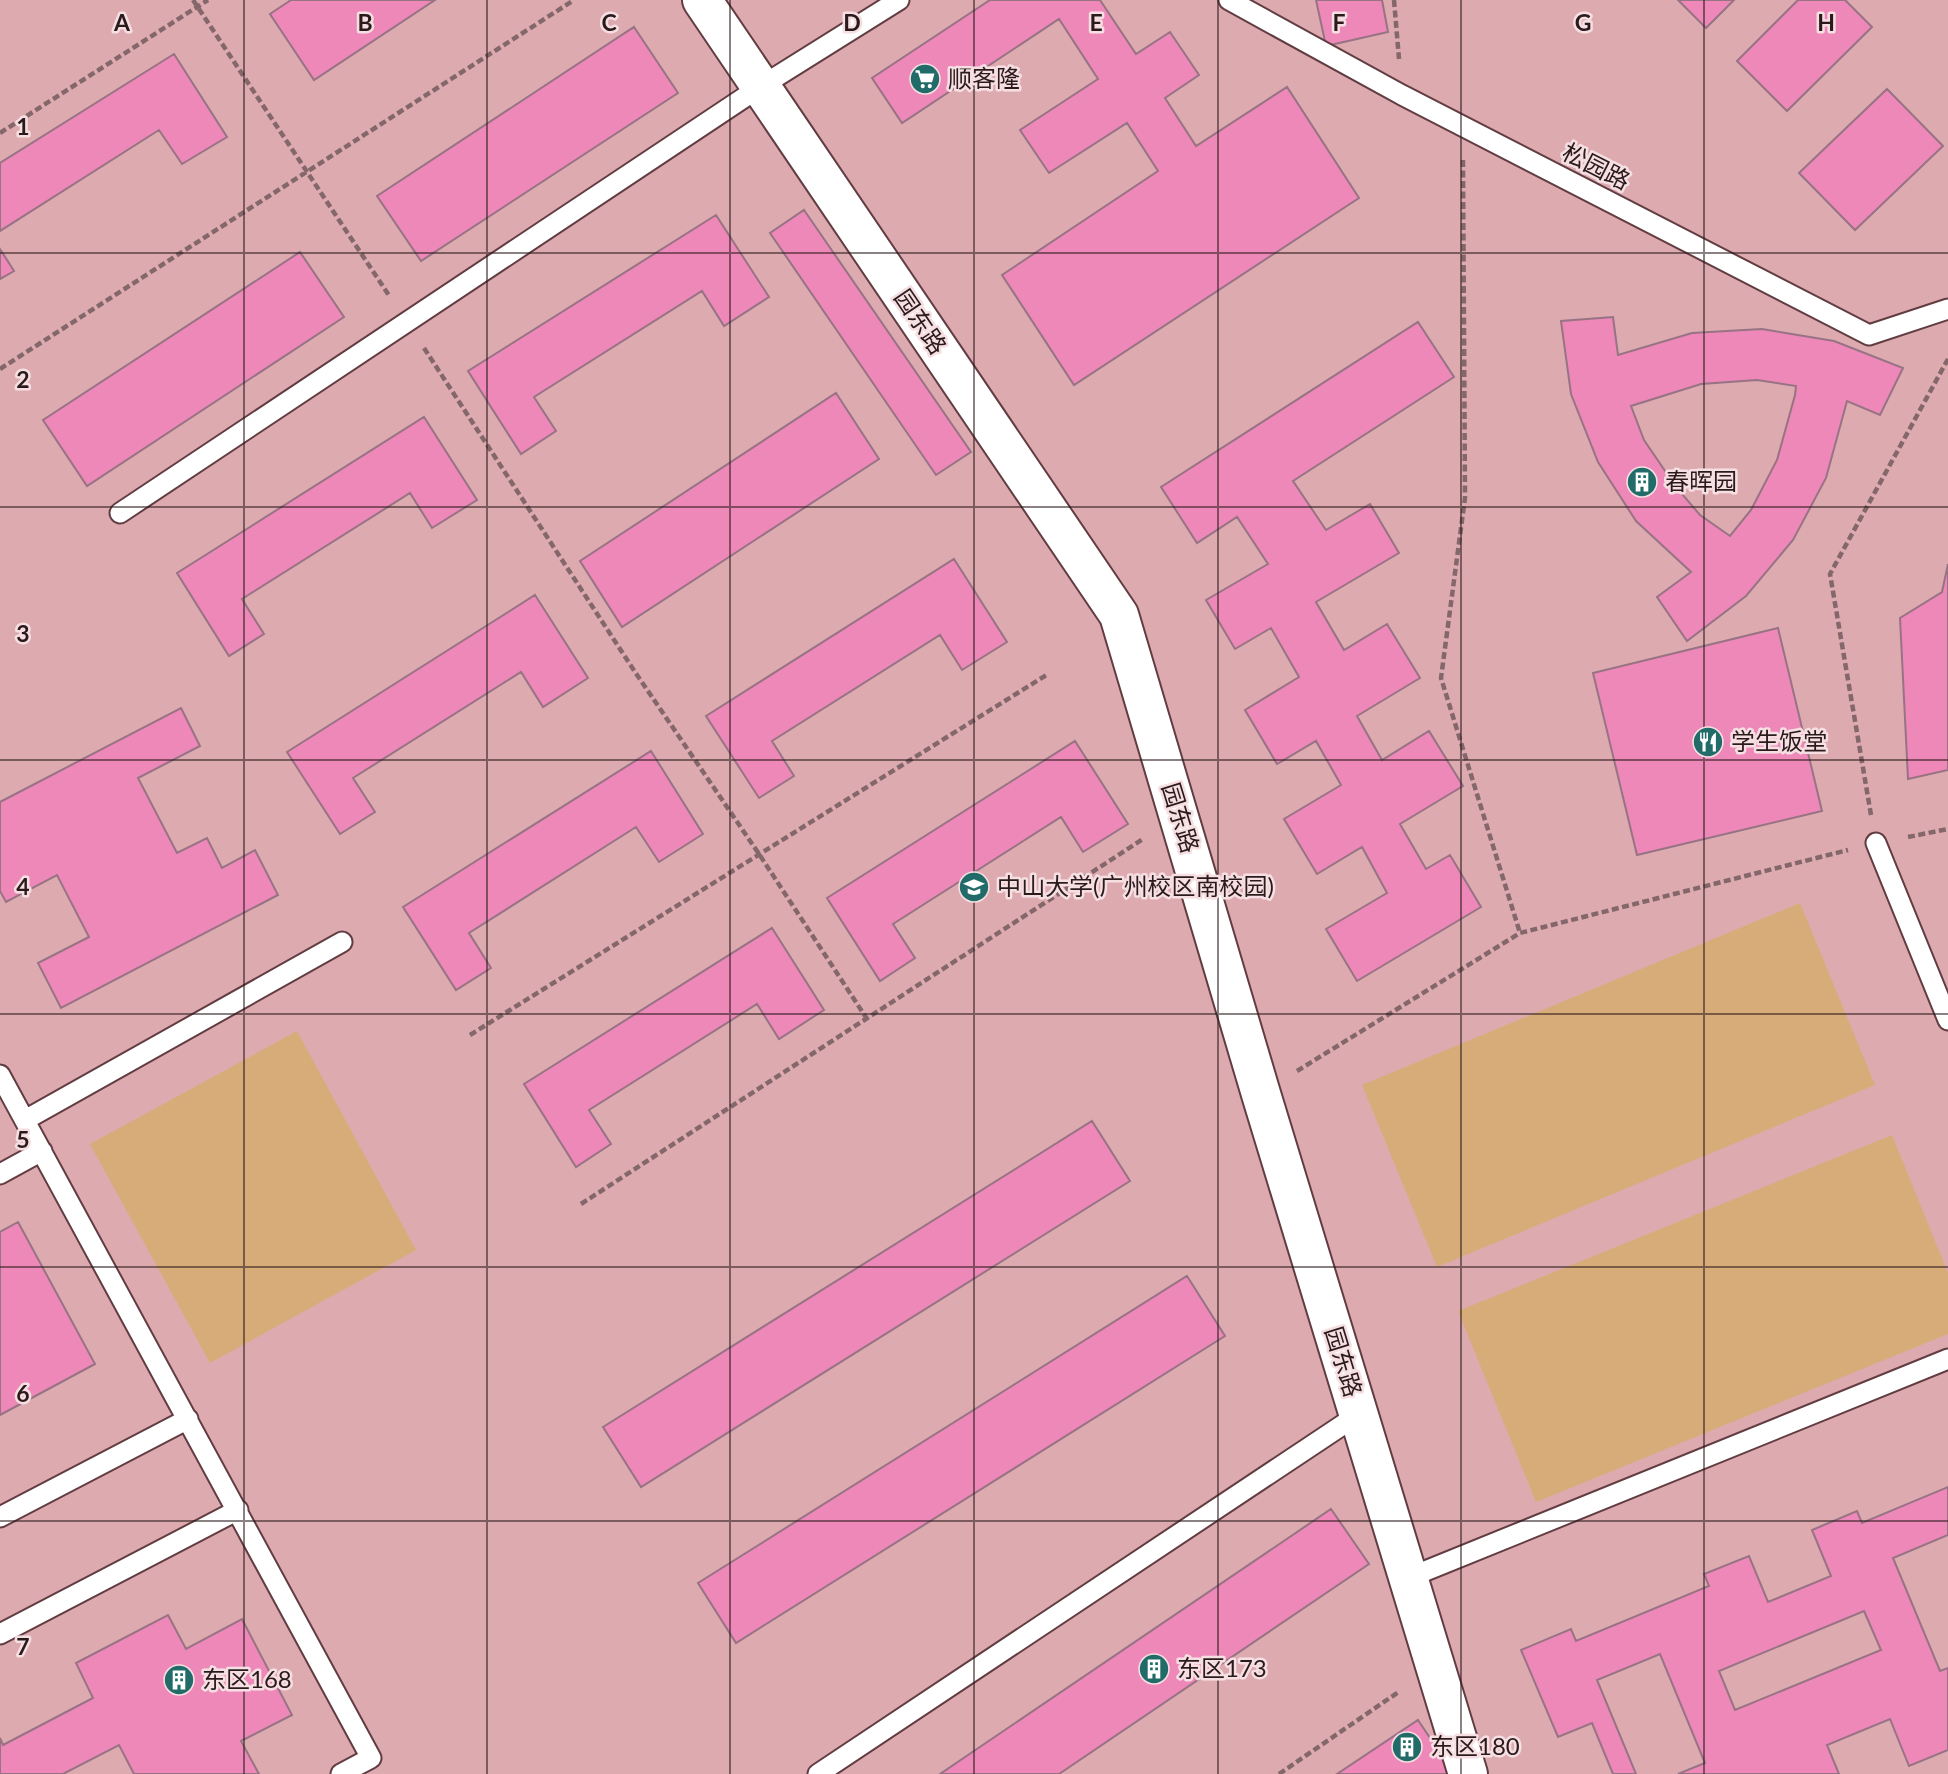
<svg xmlns="http://www.w3.org/2000/svg" width="1948" height="1774" font-family="Lato,'Noto Sans SC',sans-serif">
  <rect width="100%" height="100%" fill="#e4b8bd"/>
  <path fill="#ddaab0" d="M0,0H1948V1774H0Z"/>
  <path fill="#d8ac78" d="M1800,903L1875,1085L1437,1267L1362,1085Z
    M297,1031L416,1250L210,1363L90,1144Z
    M1892,1135L1948,1273V1334L1536,1502L1458,1311Z"/>
  <path fill="#ee88b9" stroke="#977383" stroke-width="2" fill-rule="evenodd" d="M291,0H435L314,80L270,14Z
    M990,0H1100L1136,54L1170,32L1199,75L1165,98L1196,146L1287,87L1359,198L1074,385L1002,275L1158,171L1127,123L1049,173L1020,130L1098,79L1059,19L902,123L872,78Z
    M1316,0H1382L1388,32L1326,46Z
    M1678,0H1734L1706,28Z
    M1798,0H1845L1872,27L1787,111L1737,61Z
    M634,27L678,93L421,261L377,196Z
    M174,54L227,137L182,164L159,130L0,231V163Z
    M1887,89L1943,146L1855,230L1799,173Z
    M804,210L971,452L936,475L770,233Z
    M716,215L769,297L724,326L702,291L534,397L556,431L521,454L468,371Z
    M0,249L14,271L0,279Z
    M300,252L344,317L87,486L43,420Z
    M1613,317L1618,355L1692,333L1762,329L1834,341L1903,368L1880,415L1847,401L1826,478L1793,540L1746,596L1687,641L1657,597L1691,572L1636,521L1598,462L1571,394L1561,321ZM1757,380L1796,386L1795,395L1777,460L1751,510L1730,536L1700,515L1676,487L1644,440L1631,406L1701,384Z
    M1418,322L1454,377L1293,481L1326,530L1370,504L1399,553L1316,602L1344,650L1387,624L1420,678L1357,716L1382,760L1429,731L1463,786L1400,824L1426,869L1450,855L1481,907L1357,981L1326,929L1387,893L1362,847L1317,874L1284,819L1341,785L1316,741L1277,764L1245,710L1299,677L1271,628L1235,649L1206,600L1268,564L1237,517L1197,543L1161,487Z
    M836,393L879,459L622,627L580,561Z
    M424,417L477,500L432,528L410,493L242,599L264,634L229,656L177,573Z
    M954,559L1007,642L962,670L940,635L772,741L794,776L759,798L706,716Z
    M1948,564V770L1908,779L1900,618L1942,592Z
    M535,595L588,678L543,707L521,672L353,778L375,812L340,834L287,752Z
    M1778,628L1822,811L1637,855L1593,673Z
    M181,708L200,746L138,778L177,853L207,838L222,868L255,850L278,895L61,1008L38,963L89,937L57,875L6,902L0,891V802Z
    M1075,741L1128,824L1083,852L1061,817L893,924L915,958L880,981L827,898Z
    M651,751L703,834L659,862L636,827L469,933L491,968L456,990L403,907Z
    M772,928L824,1010L779,1039L757,1004L589,1110L611,1144L576,1167L524,1084Z
    M1092,1121L1130,1181L641,1487L603,1427Z
    M18,1222L95,1364L0,1415V1232Z
    M1187,1276L1225,1336L736,1643L698,1583Z
    M1948,1487V1535L1893,1558L1940,1671L1948,1668V1750L1909,1766L1890,1719L1827,1745L1839,1774H1678L1705,1763L1660,1654L1597,1680L1636,1774H1613L1592,1723L1558,1737L1521,1650L1571,1629L1576,1641L1709,1586L1704,1574L1749,1556L1768,1602L1831,1576L1812,1530L1857,1511L1862,1523ZM1864,1611L1881,1650L1735,1710L1719,1671Z
    M1331,1509L1369,1564L1059,1774H940Z
    M168,1615L186,1649L242,1619L292,1715L241,1741L259,1774H134L119,1745L63,1774H0V1738L3,1745L93,1698L76,1663Z
    M1418,1720L1454,1774H1337Z"/>
  <g fill="none" stroke-linecap="round" stroke-linejoin="round">
    <g stroke="#613d42" stroke-width="23">
      <path id="lane" d="M1229,0L1402,95L1869,335L1948,309
        M120,513L760,87L899,0
        M1876,843L1948,1020
        M0,1075L371,1758L341,1774
        M25,1120L342,942
        M0,1174L42,1151
        M0,1517L188,1419
        M1408,1578L1948,1359
        M0,1634L238,1510
        M818,1774L1359,1414"/>
    </g>
    <g stroke="#613d42" stroke-width="42">
      <path id="street" d="M702,0L1119,615L1261,1094L1468,1774"/>
    </g>
    <path stroke="#84676a" stroke-width="4.5" stroke-dasharray="7 3.5" stroke-linecap="butt" d="M193,0L390,297
      M1394,0L1399,59
      M0,133L208,0
      M1463,160L1465,498L1441,678L1520,933
      M424,348L635,672L759,854L867,1019
      M0,369L574,0
      M1871,815L1830,574L1948,359
      M1908,837L1948,829
      M470,1035L1048,674
      M1297,1071L1520,933L1848,850
      M581,1204L1143,839
      M1279,1774L1400,1691"/>
    <use href="#lane" stroke="#fff" stroke-width="19"/>
    <use href="#street" stroke="#fff" stroke-width="38"/>
  </g>
  <path fill="none" stroke="#2a1a1c" stroke-width="2" stroke-opacity="0.55" d="M244,0V1774M487,0V1774M730,0V1774M974,0V1774M1218,0V1774M1461,0V1774M1704,0V1774M0,253H1948M0,507H1948M0,760H1948M0,1014H1948M0,1267H1948M0,1521H1948"/>
  <defs>
    <g id="supermarket-disc" transform="scale(1.575)"><circle r="9.5" fill="#216c69" stroke="#f6dfe2"/><path d="M-6-5.5h2.5l.6 2H6L4.5 2H-2.5L-4.4-4H-6ZM-1.5 3.2a1.3 1.3 0 1 0 .1 0ZM3 3.2a1.3 1.3 0 1 0 .1 0Z" fill="#fff"/></g>
    <g id="building-disc" transform="scale(1.575)"><circle r="9.5" fill="#216c69" stroke="#f6dfe2"/><path d="M-4-6H4V6H1V3H-1V6H-4ZM-2.5-4.3h1.7v1.8h-1.7ZM.8-4.3h1.7v1.8H.8ZM-2.5-1h1.7V.8h-1.7ZM.8-1h1.7V.8H.8Z" fill="#fff"/></g>
    <g id="restaurant-disc" transform="scale(1.575)"><circle r="9.5" fill="#216c69" stroke="#f6dfe2"/><path d="M-5-6h1v4h1v-4h1v4h1v-4h1v5L-1.5 .5V6h-2V.5L-5-1ZM5-6V6H3V1.5H1.5Q1.5-4 5-6Z" fill="#fff"/></g>
    <g id="university-disc" transform="scale(1.575)"><circle r="9.5" fill="#216c69" stroke="#f6dfe2"/><path d="M0-5L7-2L0 1L-7-2ZM-4 1L0 2.5L4 1V4Q0 6-4 4Z" fill="#fff"/></g>
  </defs>
  <g fill-rule="evenodd">
    <use href="#supermarket-disc" x="925" y="79"/>
    <use href="#building-disc" x="1642" y="482"/>
    <use href="#restaurant-disc" x="1708" y="742"/>
    <use href="#university-disc" x="974" y="887"/>
    <use href="#building-disc" x="1154" y="1669"/>
    <use href="#building-disc" x="179" y="1680"/>
    <use href="#building-disc" x="1407" y="1747"/>
  </g>
  <g text-anchor="middle" stroke-width="5" stroke-linejoin="round" paint-order="stroke">
    <g font-size="24" fill="#2a1a1c" stroke="#f6dfe2" text-anchor="start">
      <text x="948" y="87">顺客隆</text>
      <text x="1665" y="490">春晖园</text>
      <text x="1731" y="750">学生饭堂</text>
      <text x="997" y="895">中山大学(广州校区南校园)</text>
      <text x="1177" y="1677">东区173</text>
      <text x="202" y="1688">东区168</text>
      <text x="1430" y="1755">东区180</text>
    </g>
    <g font-size="24" fill="#2a1a1c" stroke="#f6dfe2">
      <text transform="translate(1596 167) rotate(27)" y="8">松园路</text>
      <text transform="translate(920 322) rotate(56)" y="8">园东路</text>
      <text transform="translate(1180 818) rotate(73)" y="8">园东路</text>
      <text transform="translate(1343 1362) rotate(73)" y="8">园东路</text>
    </g>
  </g>
  <g font-size="23" text-anchor="middle" font-weight="bold" fill="#2a1a1c" stroke="#f6dfe2" stroke-width="5" stroke-linejoin="round" paint-order="stroke">
    <text x="122" y="31">A</text>
    <text x="365" y="31">B</text>
    <text x="609" y="31">C</text>
    <text x="852" y="31">D</text>
    <text x="1096" y="31">E</text>
    <text x="1339" y="31">F</text>
    <text x="1583" y="31">G</text>
    <text x="1826" y="31">H</text>
    <text x="23" y="135">1</text>
    <text x="23" y="388">2</text>
    <text x="23" y="642">3</text>
    <text x="23" y="895">4</text>
    <text x="23" y="1148">5</text>
    <text x="23" y="1402">6</text>
    <text x="23" y="1655">7</text>
  </g>
</svg>
